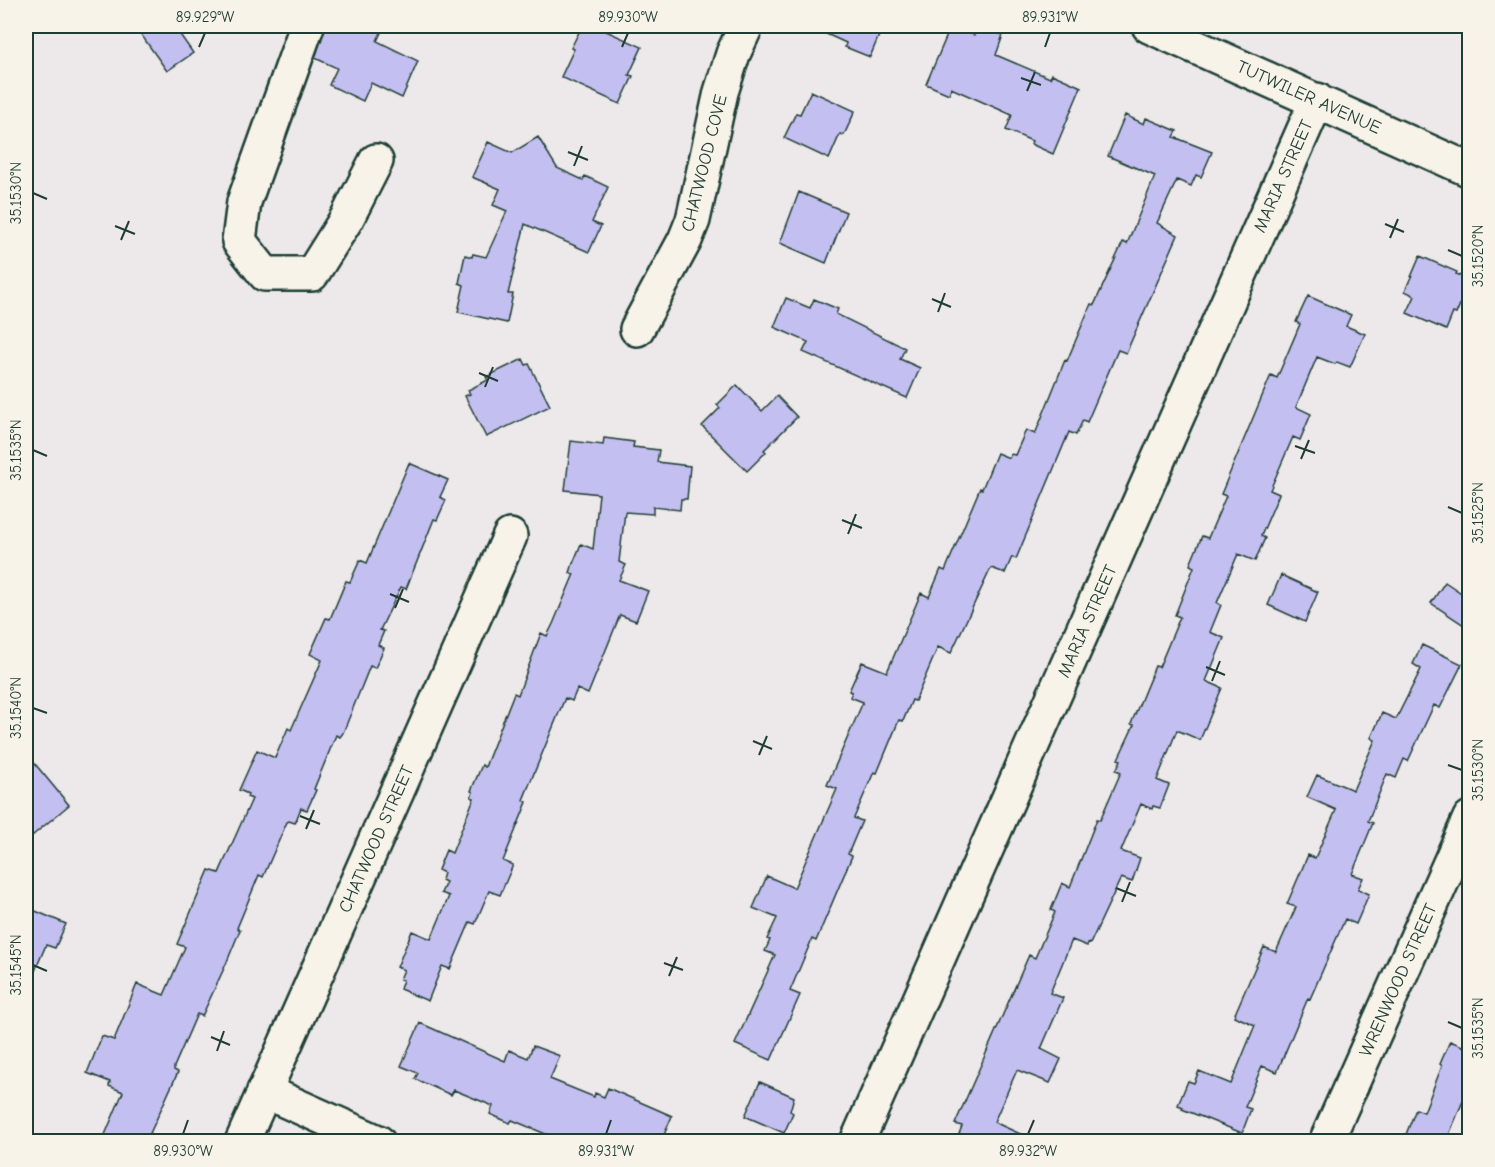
<svg xmlns="http://www.w3.org/2000/svg" width="1495" height="1167" font-family="'Comic Neue',sans-serif">
  <rect width="100%" height="100%" fill="#ede9ea"/>
  <filter id="ink" filterUnits="userSpaceOnUse"><feTurbulence type="fractalNoise" baseFrequency=".0167" numOctaves="2"/><feDisplacementMap in="SourceGraphic" scale="12" xChannelSelector="R" yChannelSelector="G"/><feConvolveMatrix kernelMatrix="1 2 1 2 8 2 1 2 1" color-interpolation-filters="sRGB"/></filter>
  <g filter="url(#ink)">
    <path fill="#c4bff1" stroke="#1f3d34" stroke-width="1.5" d="M135,26H174L193,53L167,71Z
      M325,26H384L377,41L418,61L402,98L371,83L363,101L329,85L337,68L315,58Z
      M582,26H595L642,47L629,75L633,76L620,104L561,77L574,49L571,48Z
      M809,26H883L870,57L845,47L846,43Z
      M951,26L974,35L978,26H980L1003,35L996,55L1050,78L1052,74L1081,87L1053,154L1031,144L1032,141L1006,130L1012,115L951,88L949,94L926,84Z
      M811,91L855,111L844,135L840,134L829,159L784,138L796,113L800,114Z
      M1125,115L1144,124L1146,118L1177,131L1174,137L1212,152L1201,177L1196,175L1191,186L1177,180L1157,223L1178,235L1126,353L1118,350L1087,422L1083,420L1076,435L1069,432L1016,559L1012,557L1005,573L991,568L951,653L938,647L915,701L912,700L903,721L899,720L877,773L874,772L854,818L862,821L848,854L852,856L816,941L812,939L790,991L800,995L771,1060L735,1044L775,955L765,951L770,940L767,939L777,918L753,908L767,876L794,888L837,789L827,785L863,702L850,697L852,692L849,691L862,662L887,672L921,593L929,597L941,569L945,571L980,488L982,489L997,453L1009,458L1011,454L1015,455L1026,430L1035,434L1036,432L1065,360L1067,361L1091,304L1094,305L1123,242L1127,244L1155,176L1108,156Z
      M538,137L557,168L583,180L585,176L608,187L592,222L601,226L589,252L525,224L508,294H513L507,323L458,312L464,285L459,283L465,255L472,257L473,254L486,257L507,211L493,205L500,189L472,177L488,142L512,153Z
      M799,192L846,212L826,263L780,243Z
      M1420,256L1457,272L1456,274L1470,280L1456,314L1453,313L1446,330L1407,313L1415,296L1405,291Z
      M1308,296L1351,315L1346,326L1365,334L1350,367L1337,362L1335,364L1317,357L1296,407L1311,414L1300,440L1293,437L1270,490L1279,494L1261,536L1265,538L1255,561L1238,554L1217,603L1221,605L1210,632L1224,638L1206,681L1222,688L1200,740L1177,730L1157,780L1169,785L1160,808L1153,806L1152,809L1141,804L1121,851L1140,858L1132,882L1121,878L1090,944L1088,943L1087,946L1072,940L1050,993L1063,998L1041,1049L1061,1059L1050,1083L1017,1070L994,1122L1038,1142H963L965,1136L959,1134L962,1126L955,1124L1029,955L1035,958L1055,912L1051,910L1062,883L1070,887L1097,819L1100,820L1121,772L1116,770L1121,760L1118,759L1134,725L1131,724L1155,666L1159,667L1180,617L1175,615L1194,567L1190,565L1192,560L1202,536L1208,538L1226,496L1221,494L1234,463L1271,375L1277,378L1300,324L1296,322Z
      M786,298L810,308L814,299L838,309L836,314L905,348L900,359L920,368L907,398L803,352L808,342L774,327Z
      M523,359L526,365L529,364L550,406L486,437L465,396L470,394L468,390L488,380L486,377Z
      M737,385L762,411L777,396L797,417L764,450L766,452L747,471L702,426L720,408L717,405Z
      M604,438L634,442L633,447L659,450L657,462L690,466L687,499H681L680,510L653,507V514L625,512L619,562L626,565L619,580L648,591L636,621L620,615L588,694L577,689L572,701L565,698L523,800L527,802L503,861L513,865L500,895L489,891L475,924L470,922L450,969L442,966L428,1001L400,989L403,980L400,979L404,970L397,967L412,931L431,939L449,896L441,893L446,882L442,880L444,873L438,870L446,850L452,853L474,798L471,797L473,792L471,791L482,765L485,767L514,693L518,695L541,633L547,636L553,624L574,574L570,573L572,566L581,544L593,549L599,494L565,490L571,441L603,445Z
      M409,463L448,480L440,497L446,500L437,520L434,519L406,589L401,587L380,630L384,631L378,645L384,648L375,668L370,666L343,733L340,737L336,735L314,789L316,790L307,810L301,808L295,823L289,821L287,822L263,877L259,875L237,928L240,930L226,964L202,1016L197,1014L174,1067V1070L178,1072L146,1142H102L123,1092L109,1086L110,1082L87,1073L102,1036L114,1040L137,984L164,995L185,947L177,944L209,870L219,873L252,799L247,797L248,794L239,790L257,750L275,758L288,728L291,730L322,660L310,654L326,618L330,619L346,581L350,582L360,560L367,563Z
      M1281,575L1318,592L1305,622L1268,605Z
      M1445,582L1470,599V629L1431,603Z
      M1422,645L1462,664L1440,708L1434,705L1408,761L1404,759L1396,778L1387,774L1368,821L1373,823L1352,874L1363,878L1358,889L1369,894L1356,924L1345,919L1310,999L1308,998L1277,1072L1262,1066L1245,1107L1251,1109L1242,1133L1182,1109L1183,1107L1178,1105L1188,1081L1194,1083L1199,1071L1231,1084L1255,1025L1234,1016L1264,947L1276,952L1296,907L1287,904L1308,855L1315,858L1336,810L1307,797L1317,775L1353,790L1375,740L1371,738L1382,713L1396,719L1421,669L1413,664Z
      M26,753L69,805L26,841Z
      M26,907L66,924L55,948L46,945L26,992Z
      M420,1023L505,1061L509,1050L528,1058L533,1046L560,1056L550,1079L594,1097L595,1093L604,1097L608,1088L672,1116L661,1142H565L512,1120L510,1123L490,1114L493,1106L454,1090L451,1095L415,1079L418,1073L401,1066Z
      M1450,1041L1470,1049V1084L1446,1142H1403L1416,1109L1424,1112L1442,1066L1440,1064Z
      M760,1082L794,1097L790,1111L793,1113L784,1133L745,1116Z"/>
    <g fill="none" stroke-linecap="round" stroke-linejoin="round">
      <g stroke="#1f3d34" stroke-width="38">
        <path id="minor" d="M307,26L244,202L239,241L265,274H312L347,218L376,161
          M1149,26L1470,170
          M637,329L685,240L693,220L721,92L733,54L746,26
          M264,1091L378,1142
          M242,1142L510,536
          M857,1142L1317,100
          M1326,1142L1470,818"/>
      </g>
      <use href="#minor" stroke="#f7f3e8" stroke-width="33"/>
    </g>
  </g>
  <path fill="none" stroke="#1f3d34" stroke-width="2" d="M199,47L205,33M622,47L628,33M1045,47L1050,33M1021,78L1041,85M1027,91L1035,72M568,152L588,160M574,166L582,146M33,193L47,199M1385,224L1404,232M115,226L135,234M1390,238L1398,219M121,240L129,221M1448,250L1462,256M932,299L951,307M938,312L945,293M479,373L498,381M485,387L493,367M1295,446L1315,453M33,450L47,456M1301,459L1309,440M1448,507L1462,513M842,520L862,528M848,534L856,514M390,594L409,602M395,608L403,589M1206,667L1225,675M1212,681L1220,661M33,708L47,713M753,741L772,749M759,755L767,736M1448,765L1462,770M300,816L320,824M306,829L314,810M1116,888L1136,896M1122,902L1130,882M664,963L683,970M33,965L47,971M669,976L677,957M1448,1022L1462,1028M211,1037L230,1045M217,1051L224,1031M183,1134L188,1120M606,1134L611,1120M1028,1134L1034,1120"/>
  <g text-anchor="middle" stroke-width="6" stroke-linejoin="round" paint-order="stroke">
    <g font-size="18" fill="#1f3d34" stroke="#f7f3e8">
      <text transform="translate(1309 97) rotate(24)" y="6">TUTWILER AVENUE</text>
      <text transform="translate(704 163) rotate(-76)" y="6">CHATWOOD COVE</text>
      <text transform="translate(1283 176) rotate(-66)" y="6">MARIA STREET</text>
      <text transform="translate(1087 621) rotate(-66)" y="6">MARIA STREET</text>
      <text transform="translate(376 839) rotate(-66)" y="6">CHATWOOD STREET</text>
      <text transform="translate(1398 980) rotate(-66)" y="6">WRENWOOD STREET</text>
    </g>
  </g>
  <rect width="1495" height="1167" fill="none" stroke="#f7f3e8" stroke-width="66"/>
  <rect x="33" y="33" width="1429" height="1101" fill="none" stroke="#1f3d34" stroke-width="2"/>
  <g font-size="15" text-anchor="middle" fill="#1f3d34">
    <text x="205" y="22">89.929°W</text>
    <text x="628" y="22">89.930°W</text>
    <text x="1050" y="22">89.931°W</text>
    <text transform="translate(16 193) rotate(-90)" y="5">35.1530°N</text>
    <text transform="translate(1478 256) rotate(-90)" y="5">35.1520°N</text>
    <text transform="translate(16 450) rotate(-90)" y="5">35.1535°N</text>
    <text transform="translate(1478 513) rotate(-90)" y="5">35.1525°N</text>
    <text transform="translate(16 708) rotate(-90)" y="5">35.1540°N</text>
    <text transform="translate(1478 770) rotate(-90)" y="5">35.1530°N</text>
    <text transform="translate(16 965) rotate(-90)" y="5">35.1545°N</text>
    <text transform="translate(1478 1028) rotate(-90)" y="5">35.1535°N</text>
    <text x="183" y="1156">89.930°W</text>
    <text x="606" y="1156">89.931°W</text>
    <text x="1028" y="1156">89.932°W</text>
  </g>
</svg>
